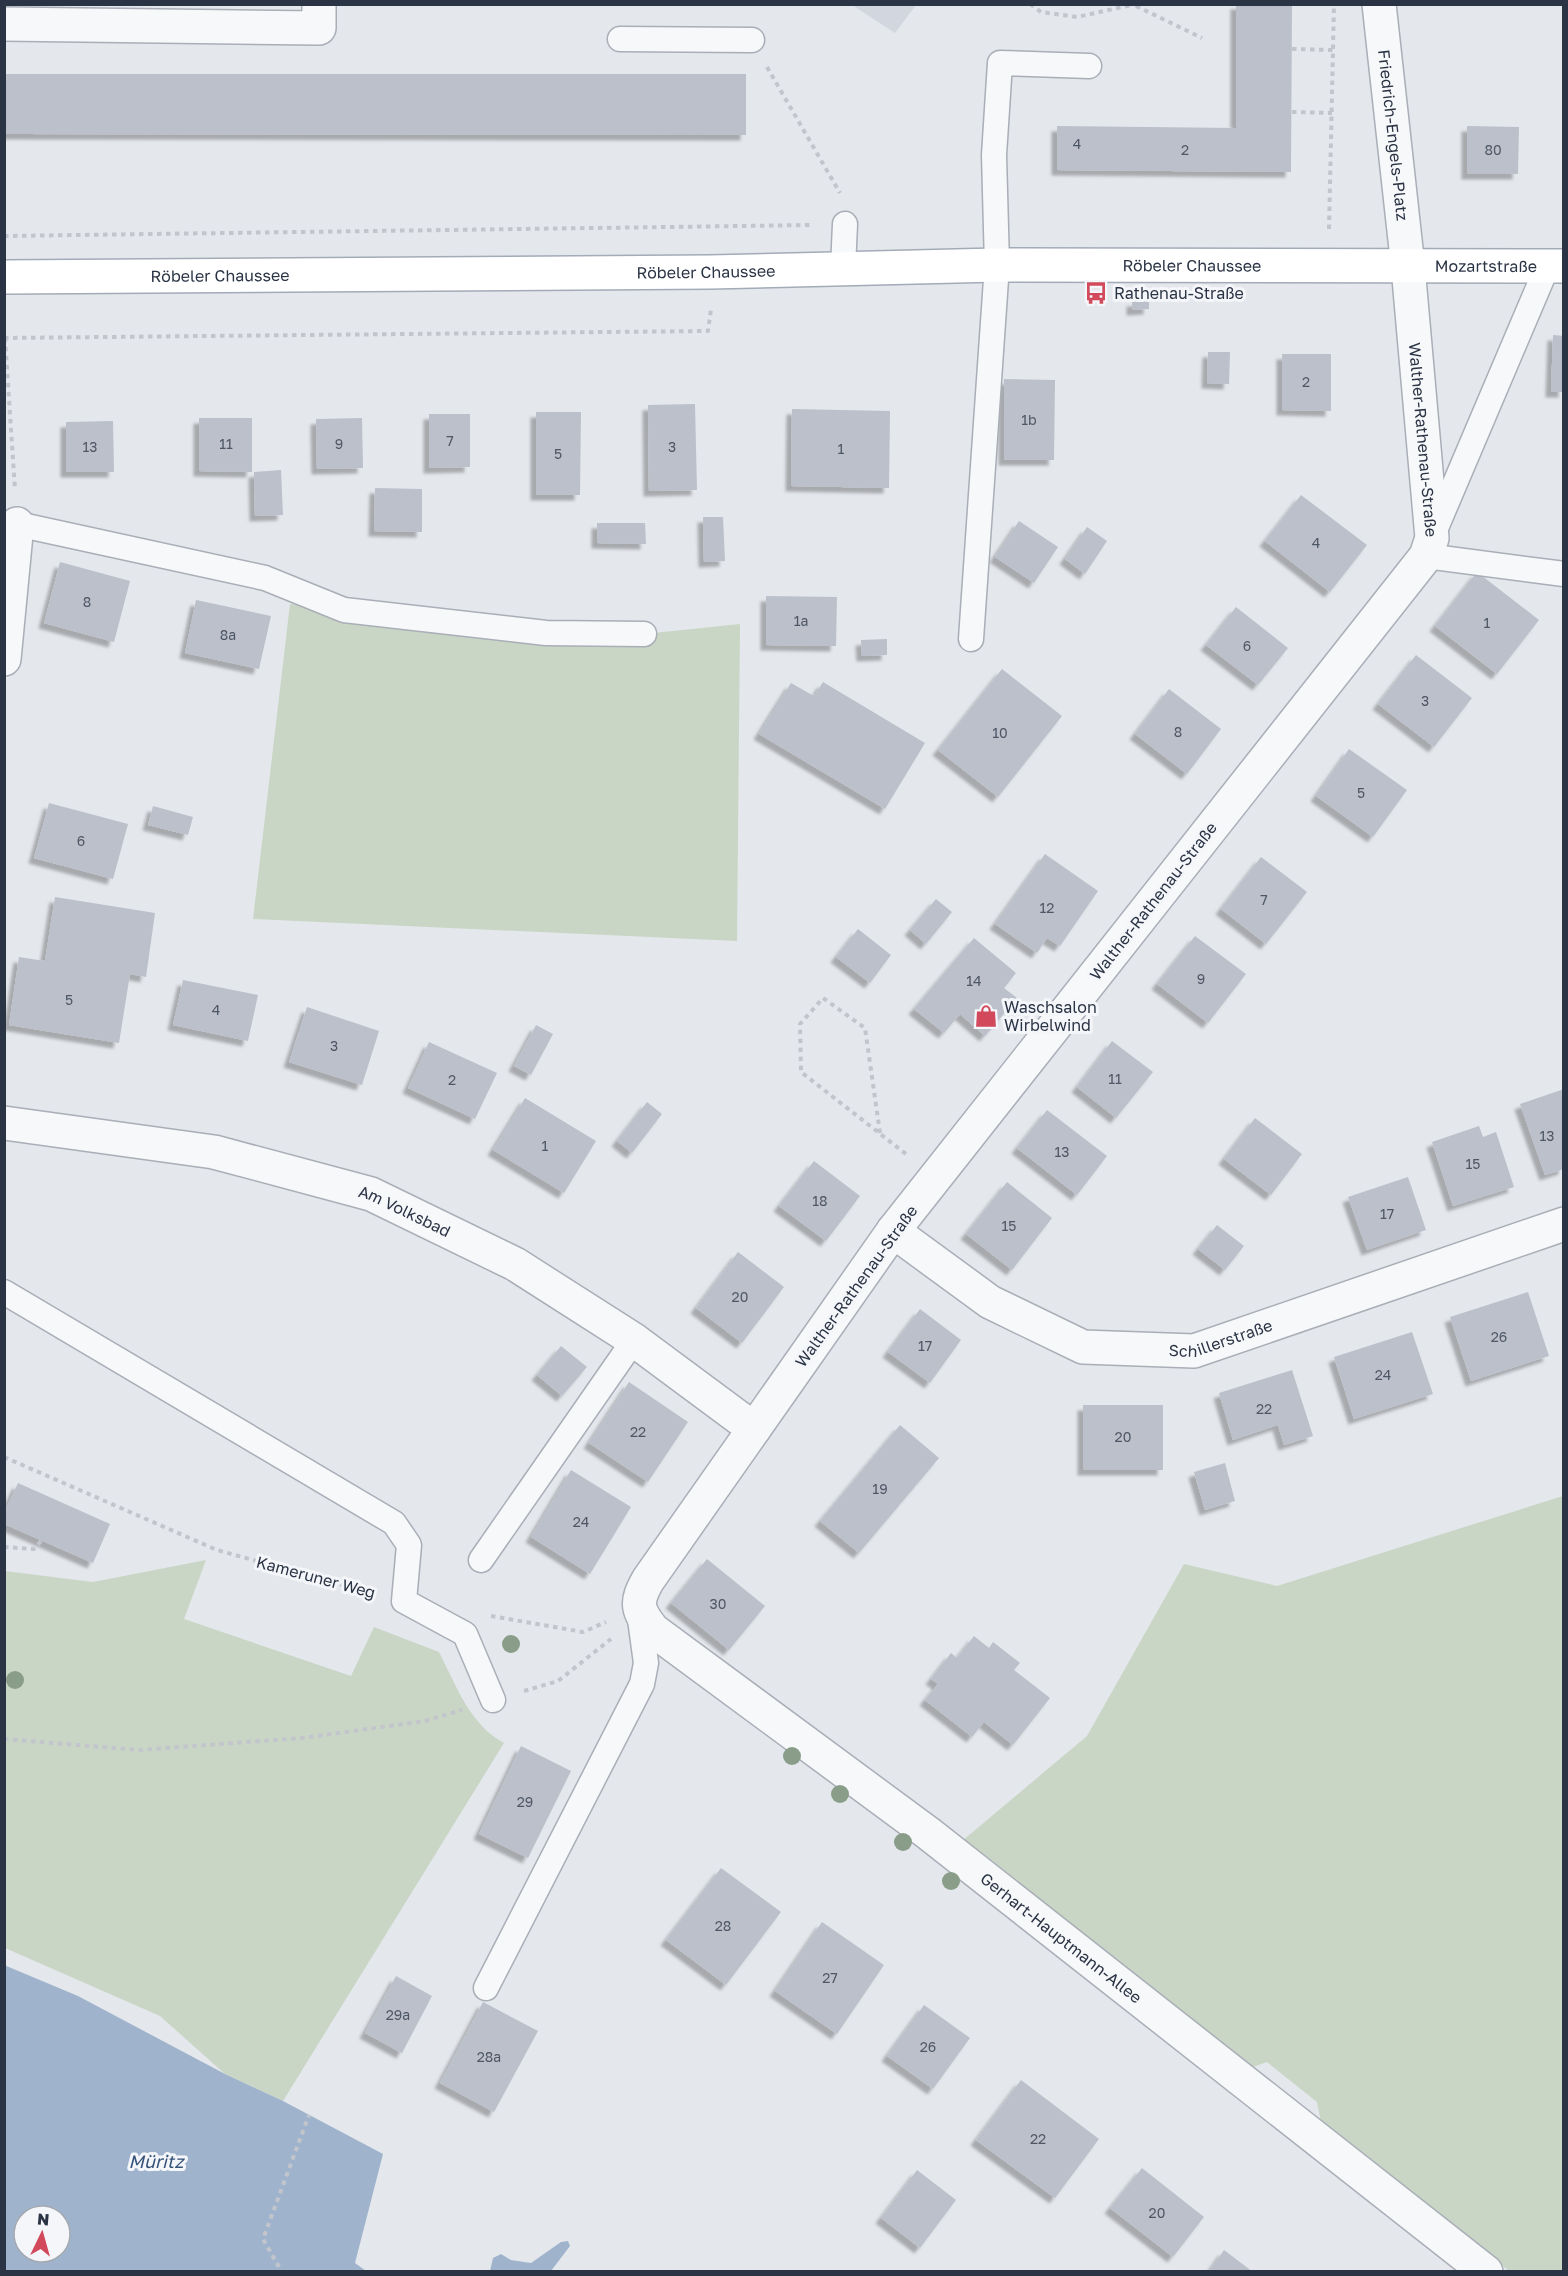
<svg xmlns="http://www.w3.org/2000/svg" width="1568" height="2276" font-family="'Golos Text',sans-serif">
  <defs>
    <filter id="shadow"><feDropShadow dx="-5.5" dy="5.5" stdDeviation="1.5" flood-color="#0004"/></filter>
  </defs>
  <rect width="100%" height="100%" fill="#e4e7ec"/>
  <path fill="#d2d6de" d="M852,5H916L895,33Z"/>
  <path fill="#c9d6c5" d="M290,604L644,634L740,624L737,941L253,919Z
    M1563,1496V2271H1509L1321,2122L1317,2102L1267,2062L1250,2068L962,1841L1087,1736L1184,1564L1277,1586Z
    M206,1560L184,1619L351,1676L374,1627L439,1652C456,1685 470,1725 504,1743L283,2101L225,2074L160,2016L5,1948V1571L93,1582Z"/>
  <path fill="#9fb4cc" fill-rule="evenodd" d="M4,1965L78,1996L225,2074L283,2101L383,2154L355,2263L366,2271H5ZM24,2216H60V2252H24Z
    M568,2241L570,2246L551,2271H490L493,2258L501,2254L511,2260L531,2263L561,2242Z"/>
  <path fill="#bbc0ca" filter="url(#shadow)" d="M1236,4H1292L1291,172L1057,170V126L1236,128Z
    M4,74H746V135L4,134Z
    M1467,126L1519,127L1518,174H1467Z
    M1132,301H1149V309L1132,310Z
    M1553,335L1564,336V392H1551Z
    M1208,352H1230L1229,384L1207,383Z
    M1282,354H1331V411L1282,410Z
    M1004,379L1055,380L1054,460H1004Z
    M695,404L697,490L649,491L648,405Z
    M792,409L890,411L889,488L791,486Z
    M536,412H581L580,495H536Z
    M429,414H470V467L429,468Z
    M199,418H252V472L199,471Z
    M362,418L363,468L317,469L316,419Z
    M113,421L114,472H66V422Z
    M281,470L283,515L255,516L254,472Z
    M375,488L422,489V532L374,531Z
    M1301,495L1367,545L1330,592L1265,541Z
    M703,517H723L725,561L704,562Z
    M1019,521L1058,547L1034,583L995,557Z
    M597,523H645L646,544L597,543Z
    M1087,527L1107,541L1085,574L1065,559Z
    M60,562L130,581L114,642L44,623Z
    M1477,572L1539,620L1497,674L1435,626Z
    M766,596L837,597L836,646L766,645Z
    M196,600L271,616L259,669L185,653Z
    M1236,607L1288,648L1258,685L1206,645Z
    M887,639V655L862,656L861,640Z
    M1416,655L1472,698L1434,747L1378,704Z
    M1002,669L1062,716L998,797L938,750Z
    M823,682L925,743L885,809L759,734L791,683L814,696Z
    M1169,689L1221,729L1187,774L1135,734Z
    M1349,749L1407,790L1373,837L1316,796Z
    M49,803L128,824L113,879L34,858Z
    M153,806L193,817L188,835L148,825Z
    M1045,854L1098,891L1060,946L1047,938L1037,953L995,924Z
    M1261,857L1307,892L1266,944L1221,909Z
    M55,897L155,913L146,977L130,974L119,1043L9,1025L19,957L45,961Z
    M936,899L952,912L926,944L910,930Z
    M858,929L891,955L870,983L836,957Z
    M1195,936L1246,974L1208,1023L1157,984Z
    M974,938L1016,973L1004,988L1017,998L985,1036L960,1014L944,1033L914,1009Z
    M183,980L258,995L248,1041L173,1025Z
    M307,1007L379,1031L362,1085L289,1062Z
    M536,1025L553,1034L531,1075L514,1066Z
    M1112,1041L1153,1072L1116,1118L1077,1087Z
    M429,1042L497,1073L475,1119L408,1088Z
    M1564,1089V1169L1545,1175L1520,1104Z
    M525,1098L596,1141L564,1193L493,1150Z
    M647,1102L662,1114L632,1153L617,1141Z
    M1047,1110L1107,1156L1077,1195L1017,1148Z
    M1255,1118L1302,1154L1271,1195L1224,1159Z
    M1479,1126L1483,1137L1496,1132L1514,1187L1453,1206L1432,1142Z
    M814,1161L860,1196L826,1241L779,1206Z
    M1408,1177L1426,1230L1367,1250L1348,1197Z
    M1007,1182L1052,1218L1012,1270L966,1234Z
    M1217,1225L1244,1246L1225,1270L1198,1249Z
    M738,1252L784,1287L742,1343L696,1308Z
    M1528,1292L1549,1356L1471,1381L1450,1317Z
    M920,1309L961,1340L930,1383L888,1352Z
    M1412,1332L1433,1394L1354,1419L1334,1357Z
    M561,1346L587,1367L562,1396L537,1375Z
    M1292,1370L1313,1436L1284,1445L1278,1425L1233,1440L1219,1393Z
    M629,1382L688,1422L648,1482L589,1443Z
    M1083,1405H1163V1470H1083Z
    M900,1425L939,1458L859,1553L820,1521Z
    M1225,1463L1235,1501L1205,1510L1194,1472Z
    M571,1470L631,1507L590,1574L531,1537Z
    M18,1483L110,1524L93,1563L4,1524V1513Z
    M707,1559L765,1606L729,1650L671,1603Z
    M974,1636L989,1648L993,1642L1020,1663L1014,1670L1050,1698L1013,1745L984,1722L972,1737L925,1700L938,1684L931,1679L951,1653L957,1658Z
    M521,1746L571,1771L528,1858L479,1834Z
    M721,1868L781,1912L726,1985L666,1940Z
    M822,1922L884,1965L837,2034L775,1991Z
    M396,1976L432,1996L402,2053L365,2033Z
    M483,2002L538,2031L494,2112L440,2083Z
    M924,2005L970,2038L933,2089L887,2056Z
    M1021,2080L1099,2139L1055,2198L976,2140Z
    M1142,2168L1204,2217L1173,2257L1110,2208Z
    M917,2170L956,2200L920,2248L881,2218Z
    M1224,2250L1253,2272H1209Z"/>
  <g fill="none" stroke-linecap="round" stroke-linejoin="round">
    <g stroke="#a9aeb7" stroke-width="27">
      <path id="service" d="M620,39L752,40
        M843,268L845,224
        M17,524L265,578L344,610L546,633L644,634
        M1433,535L1547,267
        M1426,556L1564,574
        M971,639L997,265L994,155L1000,63L1089,66
        M4,1292L394,1523L409,1545L404,1601L465,1634L493,1700
        M481,1560L634,1340
        M486,1988L642,1684L646,1663L639,1612"/>
    </g>
    <g stroke="#a9aeb7" stroke-width="36">
      <g id="minor">
        <path id="s1" d="M1379,4L1408,267L1432,538L1426,556L893,1231L648,1580C635,1603 637,1610 653,1630L928,1833L1486,2272"/>
        <path d="M4,24L319,28V4"/>
        <path d="M4,659L17,524"/>
        <path id="s2" d="M4,1123L214,1152L371,1194L515,1264L634,1340L754,1429"/>
        <path id="s3" d="M893,1231L990,1302L1083,1347L1194,1351L1564,1224"/>
      </g>
    </g>
    <g stroke="#a3abb8" stroke-width="36">
      <g id="primary">
        <path id="s4" d="M4,277L710,272L997,265L1564,266"/>
      </g>
    </g>
    <path stroke="#c2c5cb" stroke-width="4" stroke-dasharray="4.5 4.5" stroke-linecap="butt" d="M1030,4L1041,12L1077,17L1136,4
      M1136,6L1202,38
      M1292,49L1333,50
      M767,67L840,193
      M1292,112L1332,113
      M1329,229L1334,4
      M4,236L814,225
      M4,338L708,331L711,309
      M5,338L15,490
      M880,1133L865,1028L823,998L800,1024L801,1072L906,1154
      M4,1457L217,1550L372,1593
      M4,1547L34,1549L42,1540
      M491,1616L583,1632L606,1622
      M524,1691L558,1681L611,1639
      M4,1739L139,1750L302,1738L425,1721L462,1710
      M279,2267L263,2239L309,2115"/>
    <use href="#service" stroke="#f7f8fa" stroke-width="24"/>
    <use href="#minor" stroke="#f7f8fa" stroke-width="33"/>
    <use href="#primary" stroke="#fff" stroke-width="33"/>
  </g>
  <g fill="#899d89">
    <circle cx="511" cy="1644" r="9"/>
    <circle cx="15" cy="1680" r="9"/>
    <circle cx="792" cy="1756" r="9"/>
    <circle cx="840" cy="1794" r="9"/>
    <circle cx="903" cy="1842" r="9"/>
    <circle cx="951" cy="1881" r="9"/>
  </g>
  <defs>
    <g id="bus-bare" transform="scale(1.8)"><path d="M-5-6H5V4H4V6H2V4H-2V6H-4V4H-5ZM-3.5-4V0h7V-4ZM-3.5 1.2v1.5H-2V1.2ZM2 1.2v1.5H3.5V1.2Z" fill="#d1495b" stroke="#f4f6f9" stroke-width="2.5" paint-order="stroke"/></g>
    <g id="shop-bare" transform="scale(1.8)"><path d="M-5-2.5h2.3a2.7 3.5 0 0 1 5.4 0H5L5.5 6h-11ZM-1.5-2.5h3a1.5 2.3 0 0 0-3 0Z" fill="#d1495b" stroke="#f4f6f9" stroke-width="2.5" paint-order="stroke"/></g>
  </defs>
  <g fill-rule="evenodd">
    <use href="#bus-bare" x="1096" y="293"/>
    <use href="#shop-bare" x="986" y="1016"/>
  </g>
  <g text-anchor="middle" stroke-width="6" stroke-linejoin="round" paint-order="stroke">
    <g font-size="14" fill="#4f5766">
      <text x="1077" y="149">4</text>
      <text x="1185" y="155">2</text>
      <text x="1493" y="155">80</text>
      <text x="1306" y="387">2</text>
      <text x="1029" y="425">1b</text>
      <text x="450" y="446">7</text>
      <text x="226" y="449">11</text>
      <text x="339" y="449">9</text>
      <text x="90" y="452">13</text>
      <text x="672" y="452">3</text>
      <text x="841" y="454">1</text>
      <text x="558" y="459">5</text>
      <text x="1316" y="548">4</text>
      <text x="87" y="607">8</text>
      <text x="801" y="626">1a</text>
      <text x="1487" y="628">1</text>
      <text x="228" y="640">8a</text>
      <text x="1247" y="651">6</text>
      <text x="1425" y="706">3</text>
      <text x="1178" y="737">8</text>
      <text x="1000" y="738">10</text>
      <text x="1361" y="798">5</text>
      <text x="81" y="846">6</text>
      <text x="1264" y="905">7</text>
      <text x="1047" y="913">12</text>
      <text x="1201" y="984">9</text>
      <text x="974" y="986">14</text>
      <text x="69" y="1005">5</text>
      <text x="216" y="1015">4</text>
      <text x="334" y="1051">3</text>
      <text x="1115" y="1084">11</text>
      <text x="452" y="1085">2</text>
      <text x="1547" y="1141">13</text>
      <text x="545" y="1151">1</text>
      <text x="1062" y="1157">13</text>
      <text x="1473" y="1169">15</text>
      <text x="820" y="1206">18</text>
      <text x="1387" y="1219">17</text>
      <text x="1009" y="1231">15</text>
      <text x="740" y="1302">20</text>
      <text x="1499" y="1342">26</text>
      <text x="925" y="1351">17</text>
      <text x="1383" y="1380">24</text>
      <text x="1264" y="1414">22</text>
      <text x="638" y="1437">22</text>
      <text x="1123" y="1442">20</text>
      <text x="880" y="1494">19</text>
      <text x="581" y="1527">24</text>
      <text x="718" y="1609">30</text>
      <text x="525" y="1807">29</text>
      <text x="723" y="1931">28</text>
      <text x="830" y="1983">27</text>
      <text x="398" y="2020">29a</text>
      <text x="928" y="2052">26</text>
      <text x="489" y="2062">28a</text>
      <text x="1038" y="2144">22</text>
      <text x="1157" y="2218">20</text>
    </g>
    <g font-size="16" fill="#2b3445" stroke="#f4f6f9">
      <text dy="6" stroke="none"><textPath href="#s1" startOffset="132">Friedrich-Engels-Platz</textPath></text>
      <text dy="6" stroke="none"><textPath href="#s4" startOffset="1188">Röbeler Chaussee</textPath></text>
      <text dy="6" stroke="none"><textPath href="#s4" startOffset="1482">Mozartstraße</textPath></text>
      <text dy="6" stroke="none"><textPath href="#s4" startOffset="702">Röbeler Chaussee</textPath></text>
      <text dy="6" stroke="none"><textPath href="#s4" startOffset="216">Röbeler Chaussee</textPath></text>
      <text dy="6" stroke="none"><textPath href="#s1" startOffset="438">Walther-Rathenau-Straße</textPath></text>
      <text transform="translate(1153 901) rotate(-52)" y="6">Walther-Rathenau-Straße</text>
      <text dy="6" stroke="none"><textPath href="#s2" startOffset="412">Am Volksbad</textPath></text>
      <text transform="translate(856 1286) rotate(-54)" y="6">Walther-Rathenau-Straße</text>
      <text dy="6" stroke="none"><textPath href="#s3" startOffset="363">Schillerstraße</textPath></text>
      <text transform="translate(316 1577) rotate(15)" y="6">Kameruner Weg</text>
      <text dy="6" stroke="none"><textPath href="#s1" startOffset="2409">Gerhart-Hauptmann-Allee</textPath></text>
    </g>
    <g font-size="16" fill="#2b3445" stroke="#f4f6f9" text-anchor="start">
      <text x="1114" y="299">Rathenau-Straße</text>
      <text x="1004" y="1013">Waschsalon<tspan x="1004" dy="18">Wirbelwind</tspan></text>
    </g>
    <g font-size="18" font-style="italic" fill="#34527a" stroke="#f4f6f9">
      <text x="156" y="2168">Müritz</text>
    </g>
  </g>
  <rect width="1568" height="2276" fill="none" stroke="#2b3445" stroke-width="12"/>
  <g transform="translate(42 2234) rotate(5)"><circle r="28" fill="#f4f6f9" stroke="#a4a8b1" stroke-width="1.5"/>
  <path d="M0-4.5L10 22L0 15L-10 22Z" fill="#d1495b"/>
  <text y="-9" font-size="16" font-weight="bold" text-anchor="middle" fill="#2b3445">N</text>
  </g>
</svg>
